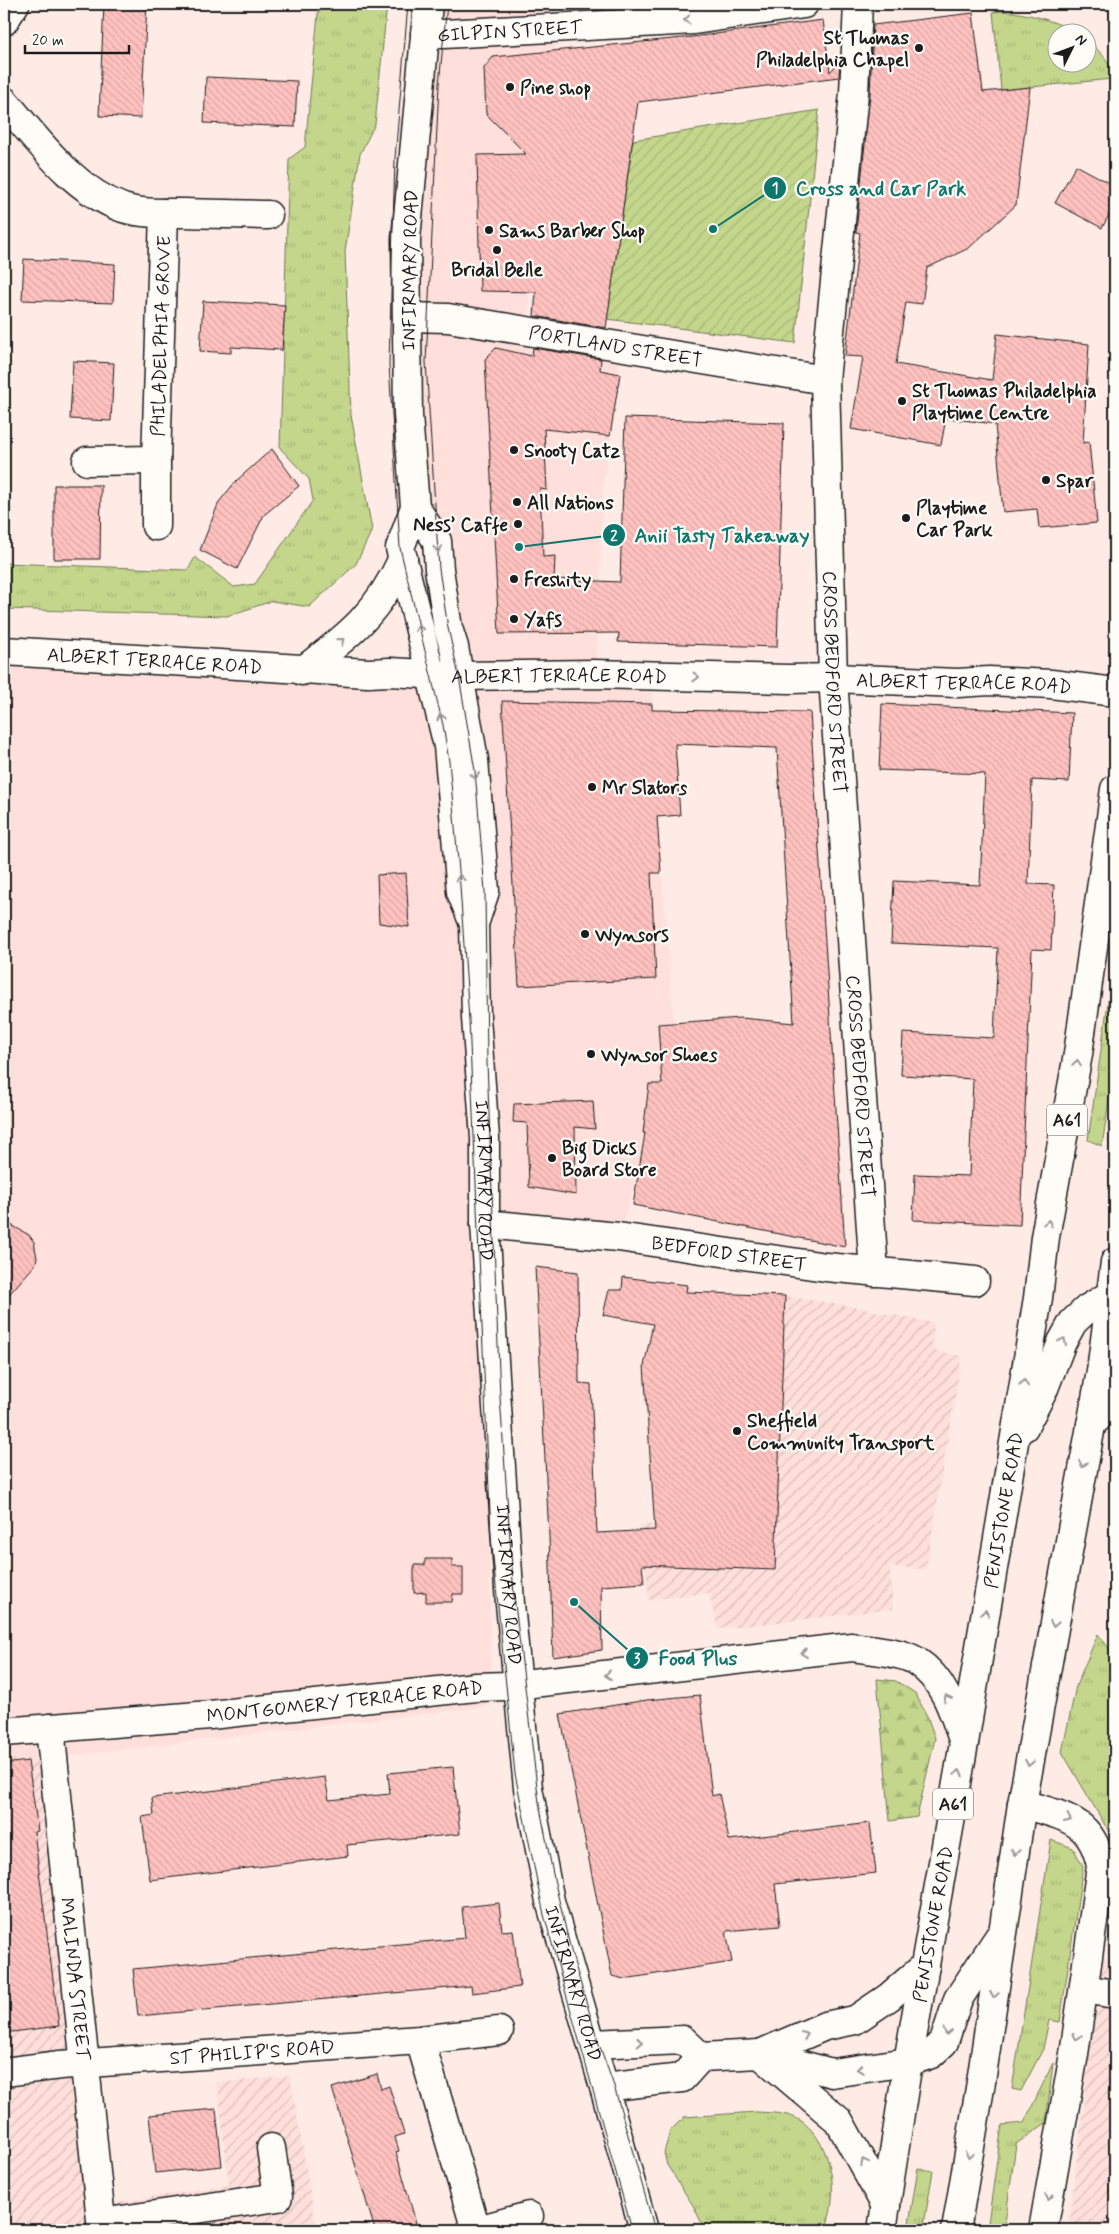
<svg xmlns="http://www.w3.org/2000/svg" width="1119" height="2234" font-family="Mynerve,sans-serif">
  <defs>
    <pattern id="industrial-furrows" width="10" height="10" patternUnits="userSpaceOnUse" patternTransform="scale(1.25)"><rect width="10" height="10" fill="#fedfdb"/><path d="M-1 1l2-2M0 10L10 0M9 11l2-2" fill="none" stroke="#d9bfbb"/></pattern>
    <pattern id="grass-tufts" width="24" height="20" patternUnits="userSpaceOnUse" patternTransform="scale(1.25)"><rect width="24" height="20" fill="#c3d68b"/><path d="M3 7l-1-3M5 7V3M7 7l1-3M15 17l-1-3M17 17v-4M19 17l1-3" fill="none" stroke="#a7b777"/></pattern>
    <pattern id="forest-firs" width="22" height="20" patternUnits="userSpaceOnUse" patternTransform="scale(1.25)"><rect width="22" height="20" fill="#c3d68b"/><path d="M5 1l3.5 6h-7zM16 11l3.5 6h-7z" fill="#a7b777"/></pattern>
    <pattern id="garden-furrows" width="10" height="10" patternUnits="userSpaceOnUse" patternTransform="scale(1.25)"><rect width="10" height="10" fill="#c3d68b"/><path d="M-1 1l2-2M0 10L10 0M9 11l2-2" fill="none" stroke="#a7b777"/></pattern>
    <pattern id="building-back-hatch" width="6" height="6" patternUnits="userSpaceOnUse" patternTransform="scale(1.25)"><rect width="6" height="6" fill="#ffc2c0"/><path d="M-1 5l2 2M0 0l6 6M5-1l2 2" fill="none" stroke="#daa6a4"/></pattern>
  </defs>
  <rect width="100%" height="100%" fill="#feebe6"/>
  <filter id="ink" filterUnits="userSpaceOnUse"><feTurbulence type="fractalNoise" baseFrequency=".02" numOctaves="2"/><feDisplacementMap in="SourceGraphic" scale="10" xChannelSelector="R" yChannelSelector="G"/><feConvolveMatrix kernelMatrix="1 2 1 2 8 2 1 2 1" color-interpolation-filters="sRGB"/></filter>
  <g filter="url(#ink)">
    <path fill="#fedfdb" d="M428,4H556L555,139L538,141L527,331L615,345L620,374L603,485L598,633L594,674L656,676L652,704L649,758L676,756L680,815L657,818L674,1023L662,1084H649L639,1161L629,1204L618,1237L485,1224L491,1706L50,1758L4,1760V650L445,676L415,507L408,415Z"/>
    <path fill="url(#industrial-furrows)" d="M567,4H698L567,19Z
      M687,1285L698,1293L785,1296L849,1306L934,1323L933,1350L962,1356L926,1569L890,1567L893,1609L718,1629L708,1593L649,1600L640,1525L680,1524V1333Z
      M50,1758L112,2203L229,2185L217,2083L290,2076L317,2230H4V1760Z
      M1115,1948V2230H1068L1096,2001L1088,1965L1113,1957Z"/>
    <path fill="url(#grass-tufts)" stroke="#707954" d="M319,4H387L375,124L360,154L345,251L351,415L372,530L356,564L309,607L272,601L227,616L4,609V563L188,570L195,557L234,587L255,584L313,500L309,479L280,448L289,159L305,147Z
      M1002,11C1029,13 1052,20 1076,32H1056V62H1086L1087,40C1099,51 1113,62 1112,79L1001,90L993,12Z
      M1115,954V1061L1102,1146L1088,1140Z
      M1098,1634L1115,1656V1813L1112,1837L1062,1752L1076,1686Z
      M1051,1840L1073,1848L1083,1866L1060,2022L1049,2020L1043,2049L1021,2091L1012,2089Z
      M1053,2063L1046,2123L1016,2144L1004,2230H987L1002,2125L1024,2123Z
      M756,2112C772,2113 790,2112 804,2123C834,2148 839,2196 825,2230H705L694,2207L667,2165L664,2153L670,2131L684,2117Z
      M918,2168L933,2171L923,2230H908Z"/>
    <path fill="url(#forest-firs)" stroke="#707954" d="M877,1679L896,1681L915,1693L927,1716L935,1738L917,1817L890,1821Z"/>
    <path fill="url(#garden-furrows)" stroke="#707954" d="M819,110L795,343L607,319L633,140Z"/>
    <path fill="url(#building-back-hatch)" stroke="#1c1c1c" d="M104,4H147L141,118L99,116Z
      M973,13L983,92L1030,87L1016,205L969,248L927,268L922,304L906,302L896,364L992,380L997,334L1089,344L1083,443L1089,442L1097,523L1039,528L1037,509L1003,512L995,424L946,418L941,445L851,429L863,357L845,356L860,233L856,232L870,95L873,25Z
      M823,20L830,72L840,61L839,77L638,102L606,328L534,316L536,292L480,291L477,155L526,154L486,114L484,68L493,57L692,37Z
      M206,77L297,81L295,127L204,123Z
      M1076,165L1115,186V204L1102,228L1055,203Z
      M24,259L115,264L113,303L22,300Z
      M203,301L285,305L282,350L231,347V353L200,351Z
      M496,348L532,356L533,348L601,359L600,370L620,374L610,436L544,429L547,490L540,489L543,557L555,556L554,579L620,582L625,418L784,423L777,647L618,642L619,633L499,634L485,359Z
      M73,361L114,363L111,421L70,419Z
      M272,449L299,486L264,515L237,569L200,550L219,502L236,481Z
      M54,485H101L100,559H54Z
      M502,701L652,704V710L810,712L845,1247L633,1205L645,1133H643L649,1084H662L658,1024L741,1018L794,1023L777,748L675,744L680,815L657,817L661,873H651L656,979L519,986Z
      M882,704L1072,713L1069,782L1032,780L1028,884L1054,885L1051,950L1032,949L1020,1225L913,1220L915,1174L969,1176L973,1079L901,1075L903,1033L994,1038L998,948L891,943L894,881L980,885L985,774L879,770Z
      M406,873L409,927L379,923L377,875Z
      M593,1101L595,1129L575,1127L576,1195L529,1187L527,1123L513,1122L514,1104Z
      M4,1221L29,1235L34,1242L37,1258L35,1265L4,1300Z
      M535,1267L578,1272L579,1383L591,1384L597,1533L655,1530L644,1366L653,1324L603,1315L609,1290H622L623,1277L687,1285L686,1292L785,1296L775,1570L642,1565L644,1583L601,1586L602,1650L553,1657L549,1536Z
      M425,1559H452V1567H463V1594H453L452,1602H426V1592L414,1593V1565H425Z
      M700,1695L712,1796L719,1794L729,1840L870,1823L876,1873L775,1884L780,1926L726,1931L732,1962L624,1979L612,1976L560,1714L647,1700Z
      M28,1761L38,1831L34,1832L59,2026L4,2033V1764Z
      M453,1767L460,1834L347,1845L348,1856L150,1880L142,1817L154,1815L152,1798L325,1777L329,1800L390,1794L388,1773Z
      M499,1903L502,1931L513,1930L520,1987L472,1993L471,1986L138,2016L133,1969L465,1938L462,1907Z
      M377,2074L381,2089L389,2086L404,2134L395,2137L399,2151L396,2152L418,2230H375L332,2088Z
      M216,2109L222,2166L155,2173L149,2115Z"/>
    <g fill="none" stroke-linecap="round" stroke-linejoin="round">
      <g stroke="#1c1c1c" stroke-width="31">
        <g id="minor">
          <path id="s1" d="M858,4L854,93L825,380L833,678L874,1272"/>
          <path d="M4,21L15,4"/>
          <path id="s2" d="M425,33L444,34L694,20L804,4"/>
          <path d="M4,101C38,140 73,190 123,208C141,214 164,213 184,213C212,214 240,214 268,215"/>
          <path id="s3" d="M407,317L448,318L825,380"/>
          <path d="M87,461L156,460"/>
          <path id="s4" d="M156,526V460L164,213"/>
          <path id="s5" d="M485,1224L618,1237L826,1267L975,1281"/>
          <path id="s6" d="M50,1728L102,2230"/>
          <path d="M1022,1804C1062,1816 1092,1818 1101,1866L1074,2054L1043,2230"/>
          <path d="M1084,1989L1115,1994"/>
          <path d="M420,2040L476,2230"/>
          <path id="s7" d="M4,2072L60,2065L420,2040L499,2031"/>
          <path d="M604,2087L644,2230"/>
          <path d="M101,2223L278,2197L271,2148"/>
          <path d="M478,2230L529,2216"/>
        </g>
      </g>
      <g stroke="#1c1c1c" stroke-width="31">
        <g id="tertiary">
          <path d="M428,4L406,239L408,415L415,507L400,548L448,746L461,892L474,924"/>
          <path id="s8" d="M415,507L437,541L439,569L448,628L454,647L474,760L485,891L474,924L476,1018L485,1138V1224L510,1604L528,1788L550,1901L604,2087L682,2078L701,2057"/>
          <path id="s9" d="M4,651L368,673L390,672L459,676L594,674L790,679L833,678L958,683L989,681L1051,684L1115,692"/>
          <path d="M302,671C349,636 379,612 403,558"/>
          <path id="s10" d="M4,1732L210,1715L476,1687L506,1686L852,1647C870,1650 901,1651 916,1661C945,1680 954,1713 964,1743"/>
          <path d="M592,2044L683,2040L701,2057L760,2054L832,2073L908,2062"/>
          <path d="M760,2054L825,2026L855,2020L889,1997L925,1966"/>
        </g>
      </g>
      <g stroke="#1c1c1c" stroke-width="31">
        <path id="secondary" d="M1091,1424L1115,1403"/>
      </g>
      <g stroke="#1c1c1c" stroke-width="31">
        <g id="trunk">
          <path d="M1024,1427L1043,1391L1062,1342L1073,1322L1087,1309L1110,1295"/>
          <path d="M760,2054L839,2121L886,2206"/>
          <path d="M908,2062L931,2054L944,2042L958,1999L999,1937"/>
          <path id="s11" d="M882,2230L908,2062L964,1743L1038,1298L1045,1237L1078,1054L1115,789"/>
          <path d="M956,2230L981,2082L1022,1804L1101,1371L1115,1262"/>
        </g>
      </g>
      <use href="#minor" stroke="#fdfcf7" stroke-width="28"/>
      <use href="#tertiary" stroke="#fdfcf7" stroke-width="28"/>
      <use href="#secondary" stroke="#fdfcf7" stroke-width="28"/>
      <use href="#trunk" stroke="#fdfcf7" stroke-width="28"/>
      <path stroke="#1c1c1c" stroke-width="1" d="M408,4L395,158L389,364L400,548L443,725L449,761L459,871L469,1020L491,1537L515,1774L544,1915L632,2230
        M447,4L439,84L426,362L439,569L448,628L459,676L475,771L485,891L487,1062L500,1397L514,1596L539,1803L554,1879L572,1955L599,2044L614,2086L655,2230"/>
    </g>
    <defs><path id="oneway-chevron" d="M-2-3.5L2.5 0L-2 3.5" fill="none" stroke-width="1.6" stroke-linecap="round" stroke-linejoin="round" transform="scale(1.25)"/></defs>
    <g stroke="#989794">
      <use href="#oneway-chevron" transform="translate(687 20) rotate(177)"/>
      <use href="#oneway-chevron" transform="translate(438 549) rotate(86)"/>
      <use href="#oneway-chevron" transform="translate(419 628) rotate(-103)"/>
      <use href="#oneway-chevron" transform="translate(341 641) rotate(-39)"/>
      <use href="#oneway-chevron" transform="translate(696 677) rotate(1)"/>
      <use href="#oneway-chevron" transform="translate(441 717) rotate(-104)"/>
      <use href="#oneway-chevron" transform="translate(475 776) rotate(85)"/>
      <use href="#oneway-chevron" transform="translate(460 878) rotate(-95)"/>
      <use href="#oneway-chevron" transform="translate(1077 1063) rotate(-80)"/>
      <use href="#oneway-chevron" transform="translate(1048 1223) rotate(-77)"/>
      <use href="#oneway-chevron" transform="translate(1063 1341) rotate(-64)"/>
      <use href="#oneway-chevron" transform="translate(1024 1383) rotate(-81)"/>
      <use href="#oneway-chevron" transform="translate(1083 1464) rotate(101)"/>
      <use href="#oneway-chevron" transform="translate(985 1613) rotate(-81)"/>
      <use href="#oneway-chevron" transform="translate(1054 1624) rotate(100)"/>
      <use href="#oneway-chevron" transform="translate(804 1653) rotate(174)"/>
      <use href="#oneway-chevron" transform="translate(608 1675) rotate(174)"/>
      <use href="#oneway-chevron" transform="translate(947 1698) rotate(-118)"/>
      <use href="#oneway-chevron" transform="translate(1029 1763) rotate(101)"/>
      <use href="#oneway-chevron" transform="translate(959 1773) rotate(-80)"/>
      <use href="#oneway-chevron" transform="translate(1068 1819) rotate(25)"/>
      <use href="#oneway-chevron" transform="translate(1015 1852) rotate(98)"/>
      <use href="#oneway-chevron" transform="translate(994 1995) rotate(99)"/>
      <use href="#oneway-chevron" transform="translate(947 2032) rotate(108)"/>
      <use href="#oneway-chevron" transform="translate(805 2035) rotate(-23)"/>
      <use href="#oneway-chevron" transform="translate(1077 2037) rotate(99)"/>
      <use href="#oneway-chevron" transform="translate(640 2042) rotate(-3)"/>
      <use href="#oneway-chevron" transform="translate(860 2069) rotate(172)"/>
      <use href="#oneway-chevron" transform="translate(969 2155) rotate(100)"/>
      <use href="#oneway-chevron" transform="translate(864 2162) rotate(-118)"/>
      <use href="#oneway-chevron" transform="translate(1049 2197) rotate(100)"/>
    </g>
  </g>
  <g fill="#1c1c1c" stroke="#fdfcf7" stroke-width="2">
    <circle cx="919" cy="48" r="5"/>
    <circle cx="510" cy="87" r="5"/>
    <circle cx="489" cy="230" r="5"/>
    <circle cx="497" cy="250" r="5"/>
    <circle cx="902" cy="401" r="5"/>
    <circle cx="514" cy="450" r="5"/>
    <circle cx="1046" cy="480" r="5"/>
    <circle cx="517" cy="502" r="5"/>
    <circle cx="906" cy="518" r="5"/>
    <circle cx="518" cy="524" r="5"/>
    <circle cx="514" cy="579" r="5"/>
    <circle cx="514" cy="619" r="5"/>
    <circle cx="592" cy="787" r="5"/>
    <circle cx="585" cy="934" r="5"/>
    <circle cx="591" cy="1054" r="5"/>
    <circle cx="552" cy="1158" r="5"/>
    <circle cx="737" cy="1431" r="5"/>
  </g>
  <g text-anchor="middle" stroke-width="4.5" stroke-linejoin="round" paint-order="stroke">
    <g fill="#fdfcf7" stroke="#605f5e" stroke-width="1">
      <rect x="1047" y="1104.5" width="40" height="31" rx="4"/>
      <rect x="933" y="1788.5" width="40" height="31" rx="4"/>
    </g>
    <g font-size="18" font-weight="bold" fill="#1c1c1c">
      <text x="1067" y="1126">A61</text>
      <text x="953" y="1810">A61</text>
    </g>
    <g font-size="19" fill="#1c1c1c" stroke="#fdfcf7">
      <text dy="7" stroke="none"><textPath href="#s2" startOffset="85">GILPIN STREET</textPath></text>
      <text transform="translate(409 270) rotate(-89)" y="7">INFIRMARY ROAD</text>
      <text dy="7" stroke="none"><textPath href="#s4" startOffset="190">PHILADELPHIA GROVE</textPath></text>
      <text dy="7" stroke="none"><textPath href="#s3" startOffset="211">PORTLAND STREET</textPath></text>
      <text dy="7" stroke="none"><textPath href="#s9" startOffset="151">ALBERT TERRACE ROAD</textPath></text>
      <text dy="7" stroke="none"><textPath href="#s9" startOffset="556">ALBERT TERRACE ROAD</textPath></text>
      <text dy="7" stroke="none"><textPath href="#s1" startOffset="680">CROSS BEDFORD STREET</textPath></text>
      <text dy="7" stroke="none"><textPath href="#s9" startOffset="961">ALBERT TERRACE ROAD</textPath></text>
      <text dy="7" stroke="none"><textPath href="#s1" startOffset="1085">CROSS BEDFORD STREET</textPath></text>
      <text dy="7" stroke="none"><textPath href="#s8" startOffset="686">INFIRMARY ROAD</textPath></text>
      <text dy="7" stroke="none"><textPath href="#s5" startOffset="246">BEDFORD STREET</textPath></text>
      <text dy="7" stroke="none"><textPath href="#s11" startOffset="730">PENISTONE ROAD</textPath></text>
      <text dy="7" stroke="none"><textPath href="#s8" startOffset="1091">INFIRMARY ROAD</textPath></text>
      <text dy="7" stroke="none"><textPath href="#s10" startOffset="342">MONTGOMERY TERRACE ROAD</textPath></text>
      <text dy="7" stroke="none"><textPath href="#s11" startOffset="310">PENISTONE ROAD</textPath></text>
      <text dy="7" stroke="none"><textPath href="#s6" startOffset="252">MALINDA STREET</textPath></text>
      <text dy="7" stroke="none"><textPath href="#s8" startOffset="1496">INFIRMARY ROAD</textPath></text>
      <text dy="7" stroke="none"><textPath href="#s7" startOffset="249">ST PHILIP'S ROAD</textPath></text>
    </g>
    <g font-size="19" font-weight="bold" fill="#1c1c1c" stroke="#fdfcf7" text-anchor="start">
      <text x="909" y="44" text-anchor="end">St Thomas<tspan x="909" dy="22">Philadelphia Chapel</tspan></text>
      <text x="520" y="94">Pine shop</text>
      <text x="499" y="237">Sams Barber Shop</text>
      <text x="497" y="276" text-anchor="middle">Bridal Belle</text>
      <text x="912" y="397">St Thomas Philadelphia<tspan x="912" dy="22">Playtime Centre</tspan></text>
      <text x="524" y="457">Snooty Catz</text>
      <text x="1056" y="487">Spar</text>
      <text x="527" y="509">All Nations</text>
      <text x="916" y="514">Playtime<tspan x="916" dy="22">Car Park</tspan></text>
      <text x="508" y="531" text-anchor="end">Ness’ Caffe</text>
      <text x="524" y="586">Freshity</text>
      <text x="524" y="626">Yafs</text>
      <text x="602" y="794">Mr Slators</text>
      <text x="595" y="941">Wynsors</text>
      <text x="601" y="1061">Wynsor Shoes</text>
      <text x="562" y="1154">Big Dicks<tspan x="562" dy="22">Board Store</tspan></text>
      <text x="747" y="1427">Sheffield<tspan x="747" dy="22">Community Transport</tspan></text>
    </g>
  </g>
  <path fill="none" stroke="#0f766e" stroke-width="2" d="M713 229L775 188M519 547L614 535M574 1602L637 1658"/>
  <g fill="#0f766e" stroke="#fdfcf7" stroke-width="2">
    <circle cx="713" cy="229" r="5"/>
    <circle cx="519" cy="547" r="5"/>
    <circle cx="574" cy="1602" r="5"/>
    <circle cx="775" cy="188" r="12"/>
    <circle cx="614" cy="535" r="12"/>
    <circle cx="637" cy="1658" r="12"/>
  </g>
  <g font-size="15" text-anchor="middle" font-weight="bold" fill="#fff">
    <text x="775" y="193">1</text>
    <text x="614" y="541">2</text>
    <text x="637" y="1664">3</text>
  </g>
  <g font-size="20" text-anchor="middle" font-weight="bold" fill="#0f766e" stroke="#fdfcf7" stroke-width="4.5" stroke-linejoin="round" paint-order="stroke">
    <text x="881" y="195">Cross and Car Park</text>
    <text x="722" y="542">Anii Tasty Takeaway</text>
    <text x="698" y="1665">Food Plus</text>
  </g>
  <rect width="1119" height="2234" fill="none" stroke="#fdfcf7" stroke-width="20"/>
  <rect x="10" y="10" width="1099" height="2214" fill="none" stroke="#1c1c1c" stroke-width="2" filter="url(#ink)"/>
  <g transform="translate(1072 48) rotate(48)"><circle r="24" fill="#fdfcf7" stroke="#a3a29f"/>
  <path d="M0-4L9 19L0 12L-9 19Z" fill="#1c1c1c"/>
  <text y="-8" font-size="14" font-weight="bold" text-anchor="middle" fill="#1c1c1c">N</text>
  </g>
  <path d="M25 45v8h104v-8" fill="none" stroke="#1c1c1c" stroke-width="2.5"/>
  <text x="32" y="45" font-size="15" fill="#1c1c1c" stroke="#fdfcf7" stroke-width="4" paint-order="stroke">20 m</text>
</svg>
